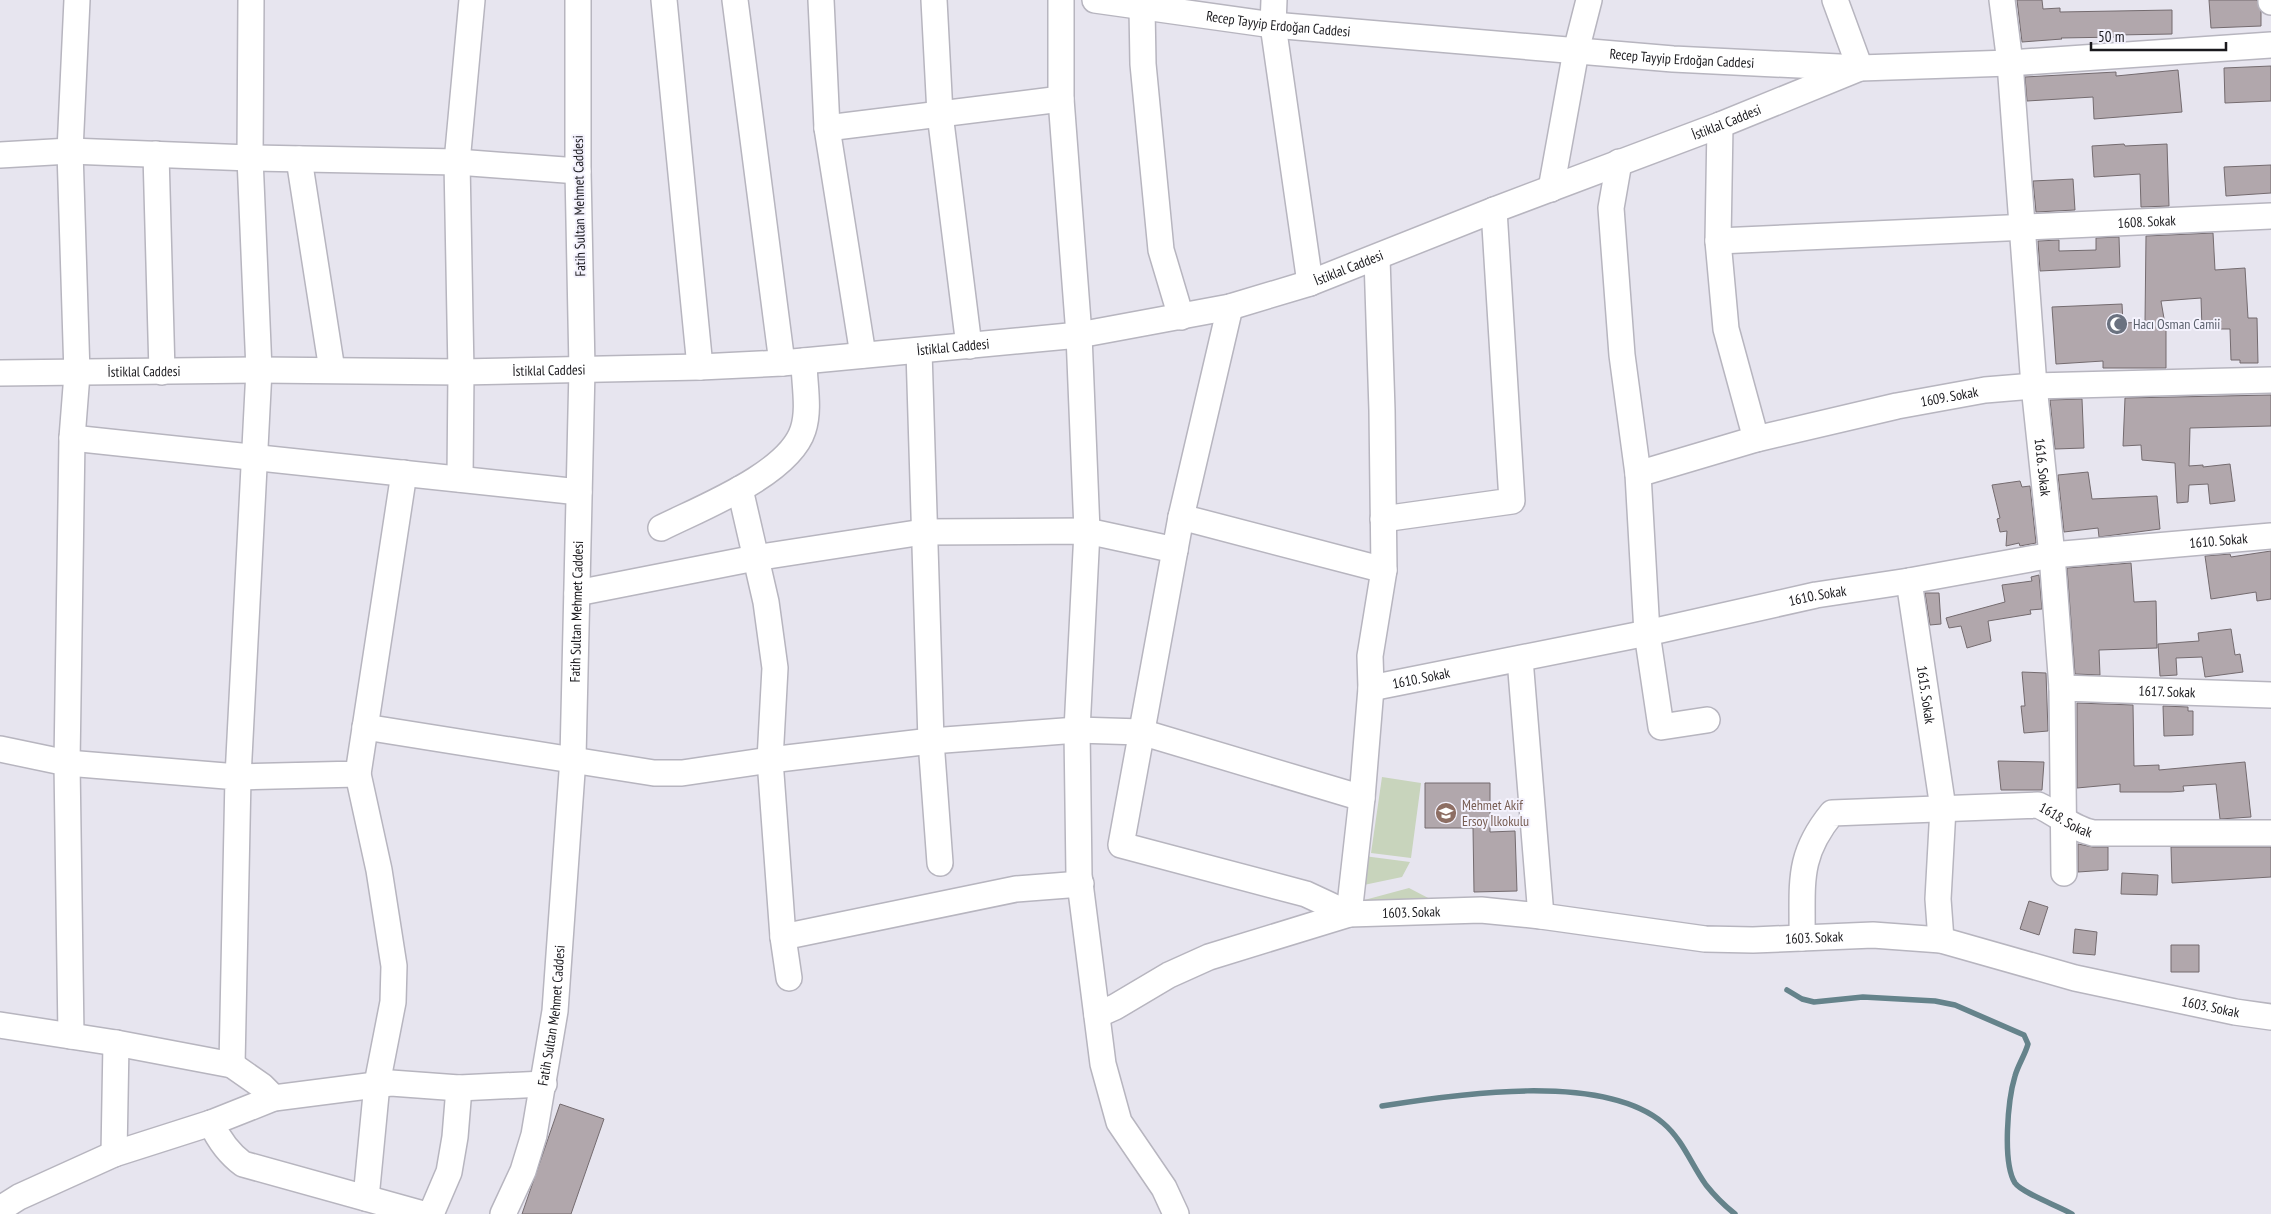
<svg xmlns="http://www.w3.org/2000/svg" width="2271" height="1214" font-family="'PT Sans Narrow',sans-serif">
  <rect width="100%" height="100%" fill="#e7e5ef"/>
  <path fill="#c8d4bc" d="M1382,777L1421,783L1411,858L1371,853Z
    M1364,856L1410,862L1402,877L1359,886Z
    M1409,888L1434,901L1357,902Z"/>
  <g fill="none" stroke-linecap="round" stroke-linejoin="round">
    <path stroke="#65838b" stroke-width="5.5" d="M1787,990L1802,999L1814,1002L1863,997L1935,1001L1955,1005L2024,1035L2028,1044C2025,1055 2018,1065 2015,1076C2008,1099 2002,1162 2015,1183C2022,1193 2059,1206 2072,1214
      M1382,1106C1456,1094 1602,1072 1663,1123C1683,1140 1691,1164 1706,1185C1714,1195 1725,1206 1735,1214"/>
  </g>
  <path fill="#b1a7ac" stroke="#746b6f" d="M2017,0H2042L2043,9L2060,8V12L2172,10V34L2117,35V37L2061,38L2062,39L2022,42Z
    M2209,0H2257L2261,11V26L2211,28Z
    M2271,66V101L2225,103L2224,68Z
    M2178,70L2182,112L2094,119L2093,97L2027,101L2025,77L2116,72V76Z
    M2124,144L2125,146L2167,144L2169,206L2141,207L2140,174L2094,177L2092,146Z
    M2271,165V193L2226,196L2224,167Z
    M2073,179L2075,210L2036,212L2033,181Z
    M2213,233L2215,270L2245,268L2248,318H2257L2258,363H2240V360H2231L2230,329H2202L2201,298L2161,301L2166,330V368H2103V361L2056,364L2052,307L2122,304L2123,323L2145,322L2146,236Z
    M2119,237L2120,267L2040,271L2038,241L2059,240V251L2096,250V238Z
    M2271,395V426L2190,428L2189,466L2203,465V467L2230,464L2235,501L2210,504L2208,484L2189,485L2188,502L2177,503L2175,463L2142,460L2141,445L2123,446L2125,398Z
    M2082,399L2084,448L2055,449L2050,400Z
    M2088,472L2092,499L2157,496L2160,529L2099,537L2098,528L2064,532L2058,475Z
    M2020,481L2022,487L2030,486L2036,543L2020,546L2019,543L2006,546L2007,531L2000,532L1997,519L2000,518L1992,485Z
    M2271,551V599L2257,601L2256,592L2211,599L2205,556L2230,554L2231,557Z
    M2131,563L2134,602L2156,601L2157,648L2099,650L2100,675L2075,674L2067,568Z
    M2039,575L2042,609L2030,610L2031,614L1988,621L1991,641L1967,648L1961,626L1949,628L1946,618L2005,602L2002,585L2032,581L2031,577Z
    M1925,593H1939L1941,624L1930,625Z
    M2231,629L2235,655L2240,654L2243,672L2205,677L2202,657L2176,658L2177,675L2160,676L2158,644L2199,641L2198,633Z
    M2022,672L2046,673L2048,731L2024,733L2021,706H2025Z
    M2077,703L2133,705L2134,766L2159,765V770L2245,762L2251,817L2220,819L2216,784L2183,786L2184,791L2171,792H2120V784L2077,788Z
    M2163,706L2188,707V711H2193V735L2164,736Z
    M1998,761L2044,762L2042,790H2001Z
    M1425,783H1490V832L1515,831L1517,891L1474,892L1473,828H1425Z
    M2078,844L2093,847H2108V870L2078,872Z
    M2171,847H2271V877L2172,883Z
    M2122,873L2158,875L2157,895L2121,894Z
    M2029,901L2048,907L2039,935L2020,929Z
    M2075,929L2097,932L2095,955L2073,953Z
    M2171,945H2199V972H2171Z
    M560,1104L604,1119L571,1214H522Z"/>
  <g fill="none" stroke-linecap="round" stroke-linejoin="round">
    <g stroke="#b7b5bf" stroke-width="28">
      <g id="minor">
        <path d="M251,0L250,158L259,370L238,777L358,774L404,473"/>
        <path d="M664,0L700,367"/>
        <path d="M735,0L782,363"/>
        <path d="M821,0L827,128L863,355"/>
        <path d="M934,0L940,114L969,346"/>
        <path d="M1061,0V99L1079,335L1087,531L1077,730L1079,875L1103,1064L1119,1122L1164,1188L1176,1214"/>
        <path id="s1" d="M1095,0L1273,25L1673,59L1860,68L2010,63L2271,45"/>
        <path d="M1274,0L1273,25L1310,283"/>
        <path id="s2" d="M2002,0L2010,63L2034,386L2052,555L2062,688L2064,873"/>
        <path d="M2271,0V2"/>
        <path d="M1142,8L1143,64L1161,250L1181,317"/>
        <path d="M1720,125L1718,241L1726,329L1756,439"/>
        <path d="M827,128L1061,99"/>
        <path d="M156,154L162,372"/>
        <path d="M0,155L70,151L250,158L457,162L578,171"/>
        <path d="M299,159L332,370"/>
        <path d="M1619,162L1611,208L1622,355L1638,474L1647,633L1661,727L1707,720"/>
        <path d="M1551,189L1576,51L1589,0"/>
        <path id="s3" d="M1718,241L2271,216"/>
        <path d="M1230,307L1181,517L1121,845L1306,894L1349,914"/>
        <path d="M919,351L931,741L940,863"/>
        <path id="s4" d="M0,373L259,370L461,372L700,367L782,363L1079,335L1230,307L1310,283L1494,210L1720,125L1860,68L1835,0"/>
        <path d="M72,438L579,492"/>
        <path id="s5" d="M1638,474L1756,439L1897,406L1985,390L2034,386L2271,380"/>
        <path d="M460,479L461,372L457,162L472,0"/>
        <path d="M740,489L766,602L775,668L770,760L783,937L789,978"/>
        <path d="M1181,517L1384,570"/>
        <path d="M1383,519L1512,501L1494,210"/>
        <path d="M661,528C701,508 789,474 803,430C810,409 804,383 804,361"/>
        <path id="s6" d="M1909,581L1943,808L1938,899L1941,940"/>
        <path d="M577,593L755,558L923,532L1087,531L1175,550"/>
        <path d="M1520,659L1541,916"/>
        <path id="s7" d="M1371,688L1647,633L1816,595L1909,581L2052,555L2271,536"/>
        <path id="s8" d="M2062,688L2271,695"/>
        <path d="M365,727L654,773H682L770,760L931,741L1077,730L1141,732L1362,798"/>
        <path d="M0,749L67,763L238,777L232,1065"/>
        <path d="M358,774L379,870L394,966L393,1002L377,1084L366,1198"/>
        <path d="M1349,914L1362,798L1371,688L1370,656L1384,570L1382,410L1377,258"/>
        <path d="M783,937L1016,889L1081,884"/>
        <path id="s9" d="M1802,938C1803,884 1796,857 1832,813L2038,805C2058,814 2071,828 2093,833H2271"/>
        <path id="s10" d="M1097,1015L1115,1007L1169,975L1209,957L1349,914L1481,910L1541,916L1705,939L1753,940L1873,935L1941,940L2075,978L2235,1012L2271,1017"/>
        <path d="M0,1025L116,1043L232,1065L262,1086L274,1098"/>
        <path d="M71,1036L67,763L72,438L77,374L70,151L77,0"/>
        <path d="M211,1123C219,1140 228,1153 243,1164L423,1214"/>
        <path d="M114,1154L116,1043"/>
        <path d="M0,1209L19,1197L114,1154L211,1123L274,1098L391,1083L459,1088L544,1084"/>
        <path d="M431,1214L449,1172L455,1137L459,1088"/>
        <path id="s11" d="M503,1214L523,1171L534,1135L555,1011L573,758L582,369L578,171V0"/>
      </g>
    </g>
    <use href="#minor" stroke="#fff" stroke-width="25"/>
  </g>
  <defs>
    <g id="mosque-disc" transform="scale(1.125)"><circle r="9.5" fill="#6b7280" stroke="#f4f2fd"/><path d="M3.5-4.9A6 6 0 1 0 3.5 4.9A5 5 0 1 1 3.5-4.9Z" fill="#fff"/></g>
    <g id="school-disc" transform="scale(1.125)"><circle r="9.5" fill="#8d6e63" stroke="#f4f2fd"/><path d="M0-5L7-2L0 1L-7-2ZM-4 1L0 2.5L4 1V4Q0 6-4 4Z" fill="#fff"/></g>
  </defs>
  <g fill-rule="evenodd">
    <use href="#mosque-disc" x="2117" y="324"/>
    <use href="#school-disc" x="1446" y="813"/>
  </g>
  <g text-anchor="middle" stroke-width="4" stroke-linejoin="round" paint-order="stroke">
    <g font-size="14" fill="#1a191d" stroke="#f4f2fd">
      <text dy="5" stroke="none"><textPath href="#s1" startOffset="185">Recep Tayyip Erdoğan Caddesi</textPath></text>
      <text dy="5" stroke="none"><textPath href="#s1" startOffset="590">Recep Tayyip Erdoğan Caddesi</textPath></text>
      <text dy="5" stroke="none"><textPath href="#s4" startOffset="1764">İstiklal Caddesi</textPath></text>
      <text transform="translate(579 206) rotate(-91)" y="5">Fatih Sultan Mehmet Caddesi</text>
      <text dy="5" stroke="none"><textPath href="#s3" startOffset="429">1608. Sokak</textPath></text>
      <text dy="5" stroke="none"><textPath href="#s4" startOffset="1359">İstiklal Caddesi</textPath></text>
      <text dy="5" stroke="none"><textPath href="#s4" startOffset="954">İstiklal Caddesi</textPath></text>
      <text dy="5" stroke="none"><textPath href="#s4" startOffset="549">İstiklal Caddesi</textPath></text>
      <text dy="5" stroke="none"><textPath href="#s4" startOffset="144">İstiklal Caddesi</textPath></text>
      <text dy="5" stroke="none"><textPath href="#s5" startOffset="321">1609. Sokak</textPath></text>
      <text dy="5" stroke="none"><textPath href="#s2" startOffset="469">1616. Sokak</textPath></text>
      <text dy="5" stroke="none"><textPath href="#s7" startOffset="861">1610. Sokak</textPath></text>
      <text dy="5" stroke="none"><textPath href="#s7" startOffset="456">1610. Sokak</textPath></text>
      <text dy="5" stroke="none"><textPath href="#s11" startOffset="611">Fatih Sultan Mehmet Caddesi</textPath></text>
      <text dy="5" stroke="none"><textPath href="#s7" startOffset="51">1610. Sokak</textPath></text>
      <text dy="5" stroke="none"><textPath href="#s8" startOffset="105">1617. Sokak</textPath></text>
      <text dy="5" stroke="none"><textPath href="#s6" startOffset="115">1615. Sokak</textPath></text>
      <text dy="5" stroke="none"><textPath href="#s9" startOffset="370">1618. Sokak</textPath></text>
      <text dy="5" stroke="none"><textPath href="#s10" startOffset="335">1603. Sokak</textPath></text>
      <text dy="5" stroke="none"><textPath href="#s10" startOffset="740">1603. Sokak</textPath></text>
      <text dy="5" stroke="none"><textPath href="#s10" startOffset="1145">1603. Sokak</textPath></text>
      <text dy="5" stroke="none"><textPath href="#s11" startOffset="206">Fatih Sultan Mehmet Caddesi</textPath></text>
    </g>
    <g font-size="14" fill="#5b616d" stroke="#f4f2fd" text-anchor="start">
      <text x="2133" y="329">Hacı Osman Camii</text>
    </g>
    <g font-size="14" fill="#785e54" stroke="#f4f2fd" text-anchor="start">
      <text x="1462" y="810">Mehmet Akif<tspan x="1462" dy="16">Ersoy İlkokulu</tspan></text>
    </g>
  </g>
  <path d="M2091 42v8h135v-8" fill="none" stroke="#1a191d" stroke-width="2.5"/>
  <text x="2098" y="42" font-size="15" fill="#1a191d" stroke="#f4f2fd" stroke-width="4" paint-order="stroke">50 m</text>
</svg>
